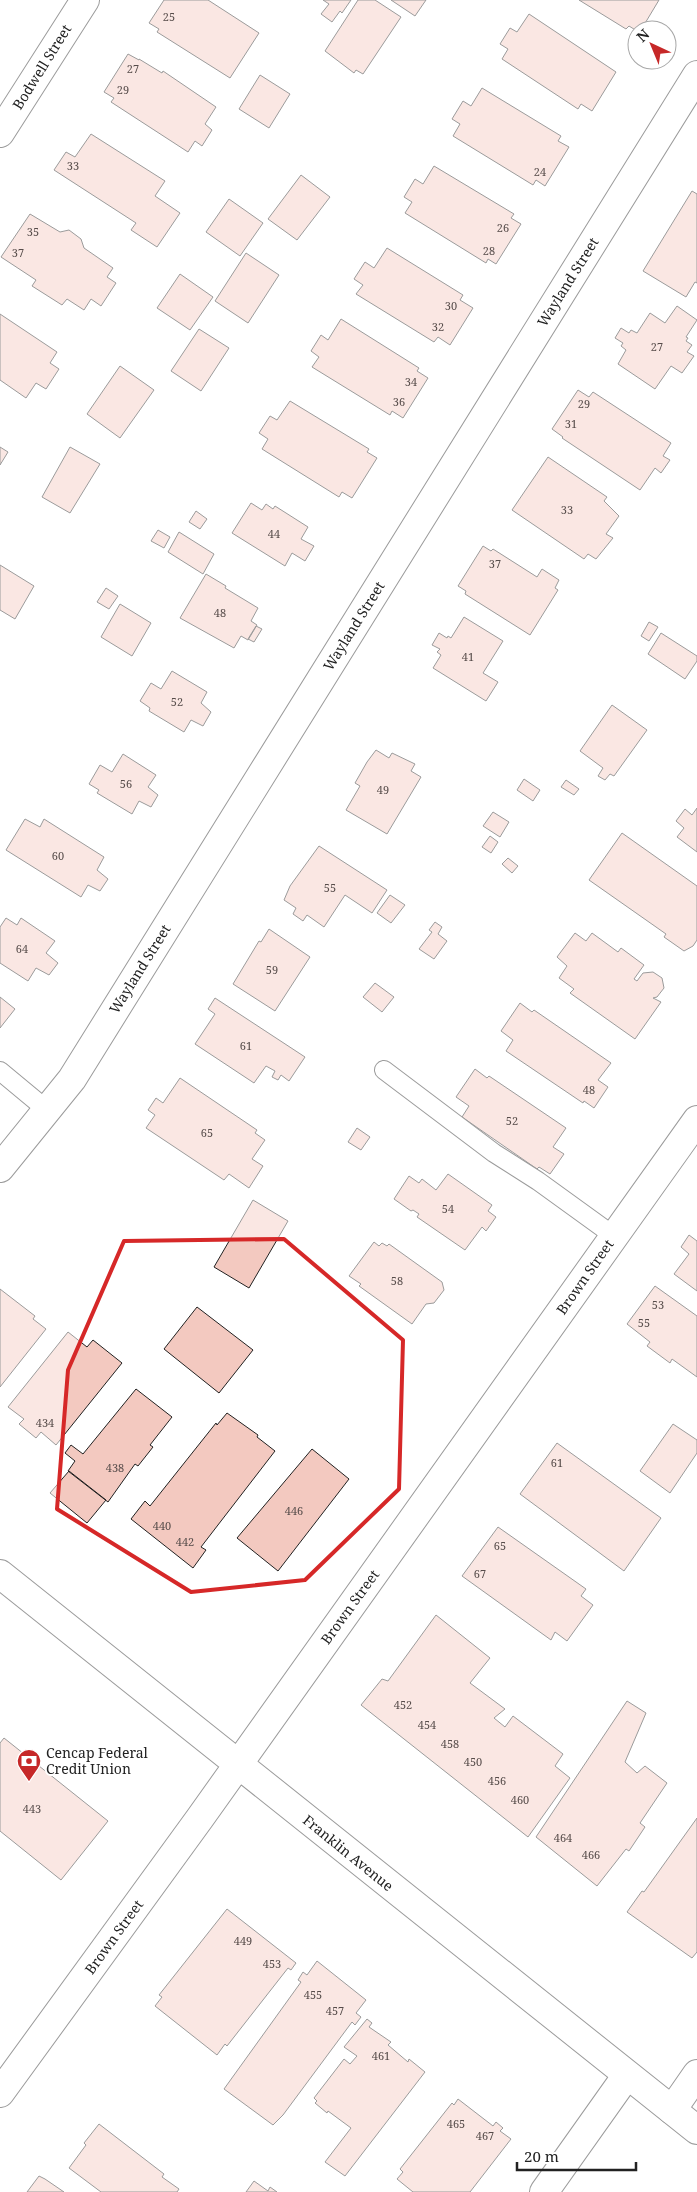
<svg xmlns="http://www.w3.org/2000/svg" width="697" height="2192" font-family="'Noto Serif',serif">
  <rect width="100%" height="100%" fill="#fff"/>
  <path fill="#f3c9c0" stroke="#222" d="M164,0H208L259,33L230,78L157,32L159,29L149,23Z
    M323,0H351L342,13L340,11L332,22L321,14L329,4Z
    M358,0H375L401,17L363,74L356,70L354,73L325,51Z
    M391,0H426L415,16Z
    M579,0H659L641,30L637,31L629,26L626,29Z
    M529,14L616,72L592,111L581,104L578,109L502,59L508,49L500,44L510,28L517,32Z
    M128,54L139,60V59L162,73L163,71L216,107L205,124L212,130L202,146L195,141L188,152L111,102L114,98L104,92Z
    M260,75L290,94L269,128L239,109Z
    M482,88L561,136L558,141L569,147L545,186L536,180L533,185L453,136L460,124L452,119L463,101L471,106Z
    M91,134L165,181L155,196L180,213L157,247L131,230L136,223L54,170L66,152L75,157Z
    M434,166L514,214L511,218L521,224L496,264L488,259L486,263L405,213L412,202L404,197L415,179L423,184Z
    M301,175L330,197L297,240L268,219Z
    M692,191L697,194V283L695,282L686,297L643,271Z
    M229,199L263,223L240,256L206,232Z
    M30,214L60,232L69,230L81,239L84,248L113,268L107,277L116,283L101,306L91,299L84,310L67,299L62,305L32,286L36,280L1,257Z
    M387,248L463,295L460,300L473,308L450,345L438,337L434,342L356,294L363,285L354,279L365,262L374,268Z
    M246,253L279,275L248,323L215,301Z
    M180,274L213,297L190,330L157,308Z
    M677,306L697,320L686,337L688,338L686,341L692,345L687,352L694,356L682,373L671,366L655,389L618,364L626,350L621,346L623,343L615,338L621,328L629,333L631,330L637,333L650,313L665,323Z
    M0,314L57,352L50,363L59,369L46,389L36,383L26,398L0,380Z
    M341,319L419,368L417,371L428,378L403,418L392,411L390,415L312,367L319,357L311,351L321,335L328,340Z
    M199,329L229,348L201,391L171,371Z
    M120,366L154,390L120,438L87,414Z
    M578,390L589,397L593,392L671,443L663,456L670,460L661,473L655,468L640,490L562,438L563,437L552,429Z
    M290,401L369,449L367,452L377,458L352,498L342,492L339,497L262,449L268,439L259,433L270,416L277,420Z
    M0,447L8,452L0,465Z
    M70,447L100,464L70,513L42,497Z
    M548,457L607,497L604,501L619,516L606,534L613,538L596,559L588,554L584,559L512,510Z
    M251,503L262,510L266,504L273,509L275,506L308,527L301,539L314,546L305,561L292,553L285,566L232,533Z
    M196,511L207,519L200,529L189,522Z
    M158,530L170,537L164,548L151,541Z
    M179,532L214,554L203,574L168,552Z
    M483,546L491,551L493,549L537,577L542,569L559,580L555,588L558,590L530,635L465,594L466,591L458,586Z
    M0,565L34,586L15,619L0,610Z
    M206,574L226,586L225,588L258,608L251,621L257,625L248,640L241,636L234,648L180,618Z
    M106,588L118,596L109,609L97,602Z
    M120,604L151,623L132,656L101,637Z
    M464,617L503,641L483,673L498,682L486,701L433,668L441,655L437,652L440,649L432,645L439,633L447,638L448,636L451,638Z
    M649,622L658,627L649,641L641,636Z
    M256,626L262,629L254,642L248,639Z
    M661,633L697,656V661L685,679L648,654Z
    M172,671L207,692L201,703L211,712L203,726L191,720L184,732L149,711L150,708L140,701L151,683L161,689Z
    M612,705L647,730L614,776L610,774L605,780L598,776L603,768L580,751Z
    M376,750L389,758L392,753L415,764L411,771L421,777L387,834L346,810L360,786L355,783L367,762Z
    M123,754L156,775L148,787L158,795L151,807L139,801L132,814L97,793L99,790L89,784L100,765L112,772Z
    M524,779L540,790L533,801L517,790Z
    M566,780L579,789L574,795L561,787Z
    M697,808V852L677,837L684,828L676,821L685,809L692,815Z
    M493,812L509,822L500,837L483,826Z
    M25,819L40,827L44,819L104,857L97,870L108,879L100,891L88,885L81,897L6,850Z
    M622,833L697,886V940L693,946L684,951L664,937L666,934L589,880Z
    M490,836L498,842L491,853L482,847Z
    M319,846L387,890L372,913L345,895L324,927L307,915L303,921L293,914L296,908L284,900L290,886Z
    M508,858L518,866L512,873L502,864Z
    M390,895L405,905L391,923L377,913Z
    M6,918L17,925L21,918L55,941L46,953L58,963L49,975L36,968L28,981L0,963V927Z
    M435,922L442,927L438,934L447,941L434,959L419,949L432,932L429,930Z
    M269,929L310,957L275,1011L233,984L259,941L261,942Z
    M575,933L586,941L592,933L618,952L621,948L644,965L634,979L637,981L643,973L653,972L662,978L664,988L657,997L653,998L661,1002L635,1039L570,993L574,989L559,978L567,966L557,957Z
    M375,983L394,997L382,1012L363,997Z
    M0,997L15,1009L0,1028Z
    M215,998L305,1057L289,1081L281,1075L278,1080L272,1077L275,1071L266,1066L254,1083L195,1044L215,1014L208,1009Z
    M520,1003L532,1012L534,1010L611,1063L598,1080L608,1087L594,1108L584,1101L583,1103L506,1051L513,1040L501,1031Z
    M475,1069L487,1078L489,1076L566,1128L553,1147L564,1154L550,1174L539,1167L537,1169L462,1117L469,1106L456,1097Z
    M180,1078L257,1130L255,1133L265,1140L252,1159L263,1166L249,1188L229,1174L224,1180L146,1128L155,1115L148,1110L156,1098L163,1103Z
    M357,1128L370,1137L361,1150L348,1142Z
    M448,1174L492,1205L488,1211L496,1217L486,1231L482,1227L465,1250L417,1217L419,1214L413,1210L411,1211L394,1199L409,1176L419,1183L422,1179L436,1190Z
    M253,1200L288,1221L249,1288L214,1267Z
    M689,1235L697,1241V1291L674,1274L689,1254L681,1247Z
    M374,1242L379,1246L382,1243L387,1246L389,1244L442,1282L444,1290L434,1303L426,1304L412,1324L359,1286L361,1284L349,1276Z
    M655,1286L697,1316V1377L672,1359L670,1363L647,1346L650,1342L627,1324Z
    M0,1289L35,1316L33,1319L46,1329L0,1387Z
    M197,1307L253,1350L219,1393L164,1349Z
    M68,1332L87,1347L93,1340L122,1363L56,1445L41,1432L36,1438L19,1424L24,1419L8,1407Z
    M136,1389L172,1417L150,1445L153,1447L138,1466L135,1464L108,1502L68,1471L75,1461L65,1453L71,1445L83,1454Z
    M227,1413L258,1435L257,1437L275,1451L201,1547L206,1550L193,1568L131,1519L145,1501L150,1506L216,1423L217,1425Z
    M673,1424L697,1440V1453L670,1493L640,1471Z
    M557,1443L661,1518L624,1571L520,1494Z
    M312,1449L349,1479L278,1571L237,1538Z
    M69,1471L106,1500L87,1523L50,1493Z
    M498,1527L586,1589L581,1596L593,1605L567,1641L555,1632L551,1640L462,1576Z
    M436,1615L490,1658L470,1683L505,1709L494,1718L505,1727L513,1716L563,1754L555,1766L570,1778L528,1837L361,1705L382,1679L388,1681Z
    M627,1701L646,1713L625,1762L637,1773L645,1766L667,1783L640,1823L645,1827L629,1851L626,1849L597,1886L536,1837Z
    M4,1738L108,1821L61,1880L0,1831V1743Z
    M697,1818V1952L692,1958L627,1912L642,1891L644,1892Z
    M227,1909L296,1963L291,1970L288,1968L227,2046L225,2044L217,2055L155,2006L162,1997L159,1995Z
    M317,1961L366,2000L356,2013L361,2017L355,2025L352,2022L283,2115L273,2125L224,2089L301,1982L298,1980L303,1972L307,1975Z
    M367,2019L372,2023L369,2027L391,2042L388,2045L408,2062L409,2059L425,2072L345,2176L325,2162L351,2128L328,2111L327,2113L315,2103L317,2101L314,2098L344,2059L350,2064L357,2056L344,2047Z
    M458,2099L493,2126L496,2122L503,2128L500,2131L511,2139L470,2192H413L397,2179L403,2172L400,2169L452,2103L454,2105Z
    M99,2124L164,2174L162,2177L179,2189L177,2192H101L69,2168L86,2145L84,2143Z
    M39,2176L45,2179L64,2192H27Z
    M254,2181L268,2191L270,2187L277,2192H246Z"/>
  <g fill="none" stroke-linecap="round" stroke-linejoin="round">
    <g stroke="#222" stroke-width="20">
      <path id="service" d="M384,1070L494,1153L538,1181L614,1236
        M0,1071L47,1110"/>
    </g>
    <g stroke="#222" stroke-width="30">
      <path id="minor" d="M0,133L85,0
        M0,1168L72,1079L697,75
        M672,2110L697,2074
        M544,2192L627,2075"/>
    </g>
    <g stroke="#222" stroke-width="30">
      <path id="secondary" d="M0,1574L697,2130
        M0,2093L200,1818L697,1120"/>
    </g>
    <use href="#service" stroke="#fff" stroke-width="18"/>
    <use href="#minor" stroke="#fff" stroke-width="28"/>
    <use href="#secondary" stroke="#fff" stroke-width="28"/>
  </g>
  <path d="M0 0H697V2192H0ZM284,1239L403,1340L399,1489L305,1580L191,1592L57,1509L68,1370L124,1241Z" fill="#fff" fill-opacity=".55" fill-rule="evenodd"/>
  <path fill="none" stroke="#d62828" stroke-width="4" stroke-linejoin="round" d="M284,1239L403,1340L399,1489L305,1580L191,1592L57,1509L68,1370L124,1241Z"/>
  <defs>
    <g id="bank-pin" transform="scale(1.25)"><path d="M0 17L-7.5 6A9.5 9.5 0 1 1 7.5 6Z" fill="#c62828" stroke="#fff"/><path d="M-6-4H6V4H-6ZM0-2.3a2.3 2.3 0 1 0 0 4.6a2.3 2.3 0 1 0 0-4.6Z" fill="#fff"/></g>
  </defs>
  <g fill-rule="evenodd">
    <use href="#bank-pin" x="29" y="1761"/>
  </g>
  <g text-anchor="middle" stroke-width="4" stroke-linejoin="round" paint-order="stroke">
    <g font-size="11" fill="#564c4a">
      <text x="169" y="21">25</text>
      <text x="133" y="73">27</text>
      <text x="123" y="94">29</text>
      <text x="73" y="170">33</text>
      <text x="540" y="176">24</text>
      <text x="503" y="232">26</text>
      <text x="33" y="236">35</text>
      <text x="489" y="255">28</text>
      <text x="18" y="257">37</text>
      <text x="451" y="310">30</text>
      <text x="438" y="331">32</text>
      <text x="657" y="351">27</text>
      <text x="411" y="386">34</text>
      <text x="399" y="406">36</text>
      <text x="584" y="408">29</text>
      <text x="571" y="428">31</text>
      <text x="567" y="514">33</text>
      <text x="274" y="538">44</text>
      <text x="495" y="568">37</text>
      <text x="220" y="617">48</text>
      <text x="468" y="661">41</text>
      <text x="177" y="706">52</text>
      <text x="126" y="788">56</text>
      <text x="383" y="794">49</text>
      <text x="58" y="860">60</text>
      <text x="330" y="892">55</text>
      <text x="22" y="953">64</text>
      <text x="272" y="974">59</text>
      <text x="246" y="1050">61</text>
      <text x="589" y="1094">48</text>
      <text x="512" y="1125">52</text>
      <text x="207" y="1137">65</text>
      <text x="448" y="1213">54</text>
      <text x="397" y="1285">58</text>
      <text x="658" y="1309">53</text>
      <text x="644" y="1327">55</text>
      <text x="45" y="1427">434</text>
      <text x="557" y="1467">61</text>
      <text x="115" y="1472">438</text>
      <text x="294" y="1515">446</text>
      <text x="162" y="1530">440</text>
      <text x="185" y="1546">442</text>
      <text x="500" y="1550">65</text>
      <text x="480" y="1578">67</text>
      <text x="403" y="1709">452</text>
      <text x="427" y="1729">454</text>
      <text x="450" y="1748">458</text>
      <text x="473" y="1766">450</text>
      <text x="497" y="1785">456</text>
      <text x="520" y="1804">460</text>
      <text x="32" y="1813">443</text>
      <text x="563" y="1842">464</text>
      <text x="591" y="1859">466</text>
      <text x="243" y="1945">449</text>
      <text x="272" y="1968">453</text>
      <text x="313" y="1999">455</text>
      <text x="335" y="2015">457</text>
      <text x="381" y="2060">461</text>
      <text x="456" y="2128">465</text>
      <text x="485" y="2140">467</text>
    </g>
    <g font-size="14" fill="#222" stroke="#fff">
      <text transform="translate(42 67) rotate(-58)" y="5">Bodwell Street</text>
      <text transform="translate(568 282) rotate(-58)" y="5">Wayland Street</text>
      <text transform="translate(354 626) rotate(-58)" y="5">Wayland Street</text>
      <text transform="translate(140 969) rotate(-58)" y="5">Wayland Street</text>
      <text transform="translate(585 1277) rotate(-55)" y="5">Brown Street</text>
      <text transform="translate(350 1607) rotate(-54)" y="5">Brown Street</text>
      <text transform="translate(348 1853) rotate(39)" y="5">Franklin Avenue</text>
      <text transform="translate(114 1937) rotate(-54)" y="5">Brown Street</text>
    </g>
    <g font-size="14" fill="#222" stroke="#fff" text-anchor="start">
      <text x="46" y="1758">Cencap Federal<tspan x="46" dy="16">Credit Union</tspan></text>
    </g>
  </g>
  <g transform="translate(652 45) rotate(316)"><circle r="24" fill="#ffffff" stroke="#a7a7a7"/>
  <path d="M0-4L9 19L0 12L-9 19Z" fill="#c62828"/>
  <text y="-8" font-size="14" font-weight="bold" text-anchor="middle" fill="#222222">N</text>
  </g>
  <path d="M517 2162v8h119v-8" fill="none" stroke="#222222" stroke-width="2.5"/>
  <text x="524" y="2162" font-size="15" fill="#222222" stroke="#ffffff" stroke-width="4" paint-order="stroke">20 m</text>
</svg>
